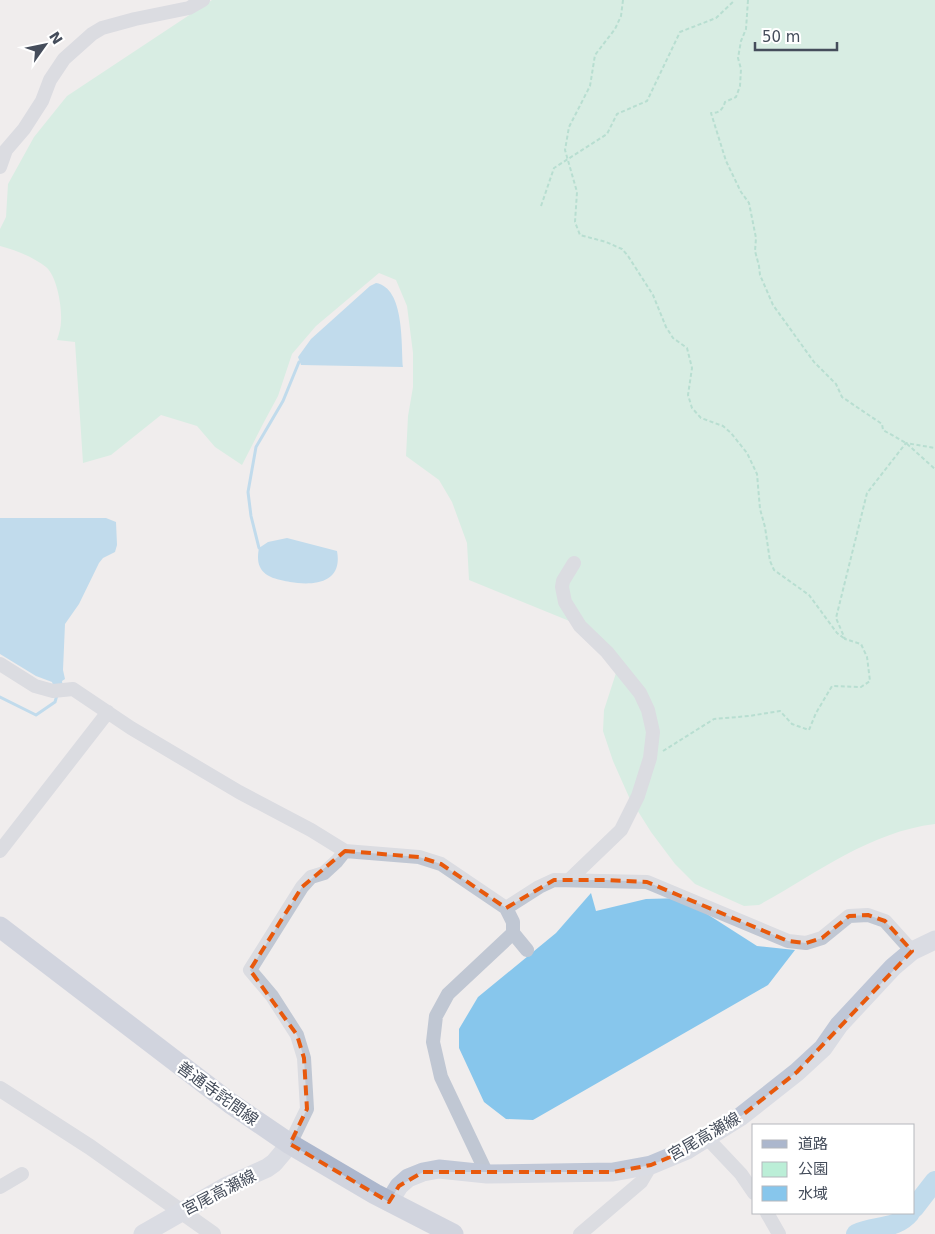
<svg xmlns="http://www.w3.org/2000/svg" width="935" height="1234" font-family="'DejaVu Sans','Noto Sans JP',sans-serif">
  <rect width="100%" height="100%" fill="#f0eded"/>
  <path fill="#bbeed7" d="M212,0H935V824C869,832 816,874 759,905L744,906L695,884L675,864L651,832L629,797L613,761L603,731L604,710L616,673L589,629L469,580L467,543L452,502L439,480L406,456L408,416L413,387V353L407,306L396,280L379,273L316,326L292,354L278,396L264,422L242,465L215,447L197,426L161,415L111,455L83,463L75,342L57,340C59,334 61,327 61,321C62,307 57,276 46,267C33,257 16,250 0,246V229L6,217L8,184L34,137L67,96Z"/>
  <path fill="#87c6ec" d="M376,283C405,288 401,345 403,367L301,365L298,357L311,339L370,286Z
    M0,518H106L116,522L117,545L115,552L103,558L99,563L79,604L65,624L63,670L65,679L62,681L63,688H54L52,682L36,676L0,654Z
    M287,538L337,551C343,583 314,586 290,582C280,580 265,578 260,567C257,561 258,553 259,548L268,542Z
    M591,893L596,911L646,899L682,898L757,946L795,950L768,985L533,1120L506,1119L484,1102L459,1048V1029L478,997L556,933Z"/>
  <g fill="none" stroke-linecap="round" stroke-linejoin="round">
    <path stroke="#87c6ec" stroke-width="3" d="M259,548L251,516L248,492L256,447L283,401L299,362
      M0,697L36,715L55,702L57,695"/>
    <path stroke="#87c6ec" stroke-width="20" d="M914,1208L935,1181
      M856,1234C875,1225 896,1230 910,1213"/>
    <path stroke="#73ccaf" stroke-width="2" stroke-dasharray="4 2.5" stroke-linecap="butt" d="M623,0L621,16L615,29L595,55L590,86L569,127L565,150L577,192L575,222L580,235L606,242L622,249L628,256L653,295L666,327L673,338L687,348L692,368L688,395L692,408L701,418L723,426L731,433L747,453L757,474L760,509L765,527L770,561L774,570L809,595L837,633L845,639
      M748,0L746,29L741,41L738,58L741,69L740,86L736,97L725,102C723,109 720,113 711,113L726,161L741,192L749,203L756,238L755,251L759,266L760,275L773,305L814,362L836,384L842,397L882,424L883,430L906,443L935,469
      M541,206L554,168L607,134L617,114L647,101L680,32L716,18L734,1
      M663,751L714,719L749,716L780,711L792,724L809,730L816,713L832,686L861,687L870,681L867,657L861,644L845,639L836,618L867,493L906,443L935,448"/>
    <path stroke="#c0c7d3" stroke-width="14" d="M0,167L6,150L24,129L42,101L50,80L64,59L92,34L102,28L135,19L189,8L203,0
      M0,664L35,686L53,691L73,689L131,728L239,792L311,830L345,851L419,857L441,864L506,908L513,922V933L448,994L436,1016L433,1042L441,1077L487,1174
      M0,851L108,712
      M569,880L621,830L638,796L650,758L653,732L648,710L640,693L607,652L580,626L565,602L562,587L563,581L574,563
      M506,908L539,887L554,880L647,882L788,941L806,943L822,938L849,916L868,915L885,921L912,951
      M513,933L527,950
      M707,1138L741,1174L754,1193
      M290,1144L307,1109L304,1058L297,1035L272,996L250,970L302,887L311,877L324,873L337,861L345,851
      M0,1187L22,1174
      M767,1213L779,1234
      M580,1234L641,1182L651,1165"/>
    <path stroke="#c0c7d3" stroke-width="16" d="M0,1089L90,1147L213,1234"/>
    <path stroke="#bfc7d7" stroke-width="19" d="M389,1202L399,1186L408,1178L423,1172L439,1169L487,1174L613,1172L651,1165L687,1150L740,1117L797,1072L823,1048L839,1025L893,967L912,951L935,940
      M143,1234L225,1187L267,1168L274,1163L290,1144"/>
    <path stroke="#acb7cd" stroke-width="21" d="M0,927L230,1103L290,1144L375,1194L453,1234"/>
  </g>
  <path d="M0 0H935V1234H0ZM345,851L419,857L441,864L506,908L554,880H607L647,882L788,941L806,943L822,938L849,916L868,915L885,921L912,951L797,1072L740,1117L687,1150L651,1165L613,1172H423L399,1186L389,1202L290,1144L307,1109L304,1058L297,1035L250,970L302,887Z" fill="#f0eded" fill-opacity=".55" fill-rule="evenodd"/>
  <path fill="none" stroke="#e8590c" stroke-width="4" stroke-dasharray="10 6" stroke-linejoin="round" d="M345,851L419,857L441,864L506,908L554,880H607L647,882L788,941L806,943L822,938L849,916L868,915L885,921L912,951L797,1072L740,1117L687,1150L651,1165L613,1172H423L399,1186L389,1202L290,1144L307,1109L304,1058L297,1035L250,970L302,887Z"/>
  <g text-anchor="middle" stroke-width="4.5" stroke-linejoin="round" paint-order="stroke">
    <g font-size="16" fill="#454d5b" stroke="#fff">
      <text transform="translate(218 1093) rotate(36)" y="6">善通寺詫間線</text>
      <text transform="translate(704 1136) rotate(-30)" y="6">宮尾高瀬線</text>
      <text transform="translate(219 1192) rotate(-27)" y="6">宮尾高瀬線</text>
    </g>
  </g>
  <rect x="752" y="1124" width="162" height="90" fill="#ffffff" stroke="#b5b8bd"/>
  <rect x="762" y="1140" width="25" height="8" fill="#acb7cd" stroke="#b5b8bd"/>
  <text x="798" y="1149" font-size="15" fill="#454d5b">道路</text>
  <rect x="762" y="1162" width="25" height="15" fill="#bbeed7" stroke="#b5b8bd"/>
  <text x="798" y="1174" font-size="15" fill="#454d5b">公園</text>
  <rect x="762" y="1186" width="25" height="15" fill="#87c6ec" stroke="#b5b8bd"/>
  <text x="798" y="1199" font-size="15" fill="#454d5b">水域</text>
  <g transform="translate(45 45) rotate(57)" stroke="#ffffff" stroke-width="4" paint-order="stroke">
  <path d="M0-4L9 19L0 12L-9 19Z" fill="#454d5b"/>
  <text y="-8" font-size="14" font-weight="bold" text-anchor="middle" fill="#454d5b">N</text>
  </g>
  <path d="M755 42v8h82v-8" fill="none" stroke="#454d5b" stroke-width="2.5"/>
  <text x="762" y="42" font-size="15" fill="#454d5b" stroke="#ffffff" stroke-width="4" paint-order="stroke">50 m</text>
</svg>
